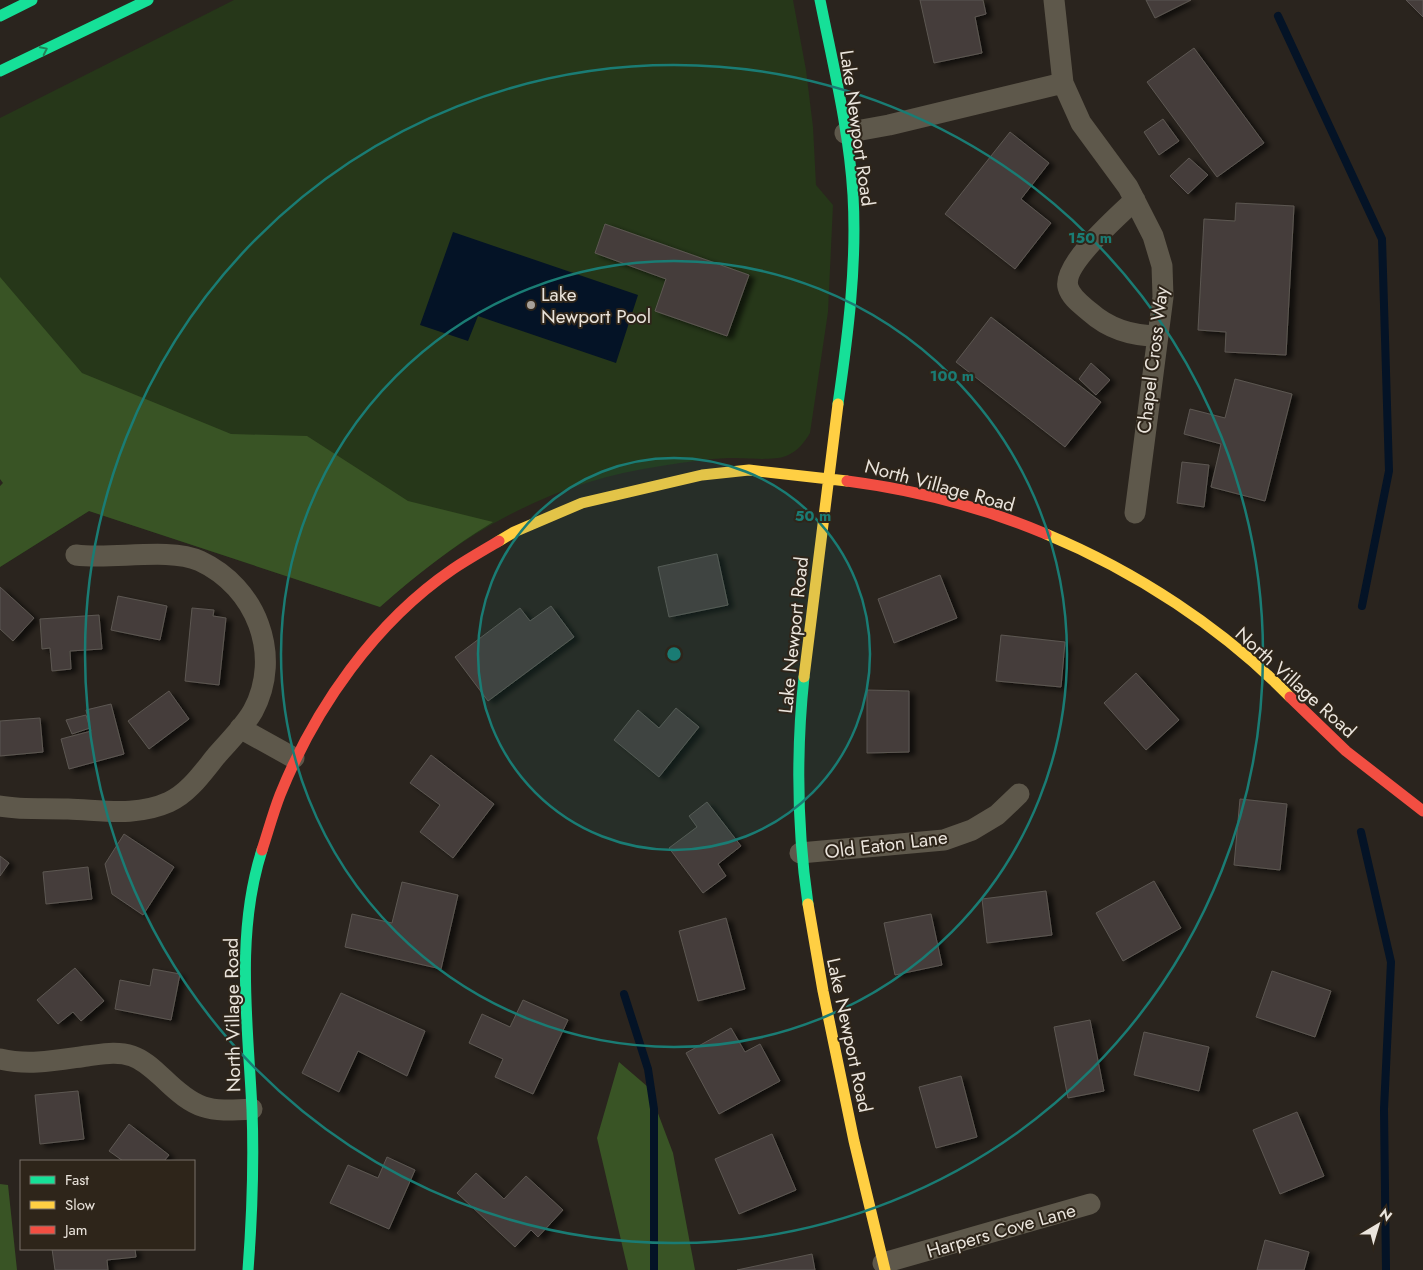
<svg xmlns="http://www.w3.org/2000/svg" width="1423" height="1270" font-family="Jost,sans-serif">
  <defs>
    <filter id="shadow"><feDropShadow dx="5.5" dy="3" stdDeviation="2.5" flood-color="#0009"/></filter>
  </defs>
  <rect width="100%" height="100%" fill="#2a241e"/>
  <path fill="#263719" d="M234,0H793L806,70L813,127L816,185L833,205L828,312L810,433C804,443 798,451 786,456C773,461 745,458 729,458C707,459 684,462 661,466C550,482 462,533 380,607L89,511L0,567V487L3,483L0,479V118Z"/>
  <path fill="#395425" d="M0,277L82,373L231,434L307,436L408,501L493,522C452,547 416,575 380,607L89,511L0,567V486L3,483L0,479Z
    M619,1062L648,1087L673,1153L695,1270H628L597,1138Z
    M0,1184L8,1185L17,1270H0Z"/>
  <path fill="#041326" d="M453,232L638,295L616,363L478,316L468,341L420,325Z"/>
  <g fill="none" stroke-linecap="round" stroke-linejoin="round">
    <path stroke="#041326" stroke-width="8" d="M1278,16L1382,239L1389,471L1362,606
      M1361,832L1391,962L1384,1109L1386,1270
      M624,994L648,1069L654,1109V1270"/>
  </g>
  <path fill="#443e3a" stroke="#5d5752" filter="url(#shadow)" d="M920,0H983L986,14L975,17L982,53L934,63Z
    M1146,0H1191L1155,18Z
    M1406,0H1423V17Z
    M1194,48L1264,143L1217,177L1147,82Z
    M1163,119L1179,141L1159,155L1144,132Z
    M1010,132L1049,163L1021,199L1051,223L1015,269L945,214Z
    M1189,158L1208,175L1188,194L1170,176Z
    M1236,203L1294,206L1286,355L1225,352L1226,332L1198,330L1204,219L1235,221Z
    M605,224L749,275L727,336L655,311L666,279L595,253Z
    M991,317L1101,402L1065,447L956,362Z
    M1091,363L1110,380L1096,395L1079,379Z
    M1235,379L1292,394L1265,501L1211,487L1221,444L1184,434L1190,409L1225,418Z
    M1182,462L1209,465L1204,507L1177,503Z
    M717,554L728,605L669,617L658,567Z
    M940,575L957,618L894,643L878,599Z
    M0,587L34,618L13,641L0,629Z
    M118,596L167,606L160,640L111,630Z
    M551,606L574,637L488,701L455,657L520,608L530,621Z
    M192,608L214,610L213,616L226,618L219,685L185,681Z
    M99,615L102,649L70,651L71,669L52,671L50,648L42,649L40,619Z
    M1001,635L1065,642L1061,687L996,681Z
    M1136,673L1179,720L1146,750L1104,703Z
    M867,690L909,691V752L867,753Z
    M169,691L189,719L149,749L128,721Z
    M111,704L124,754L69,769L61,739L91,731L86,710Z
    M676,708L699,727L659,777L614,740L638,710L659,728Z
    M86,715L90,728L72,734L66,720Z
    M40,718L43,752L0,756V721Z
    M431,755L494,804L453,858L420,832L440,805L410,783Z
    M1240,799L1287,804L1280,870L1234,865Z
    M707,802L741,846L718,864L726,876L703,893L669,848L697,827L689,816Z
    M124,834L174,867L143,915L112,894L105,864Z
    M0,856L9,863L0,876Z
    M88,867L92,899L46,904L43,872Z
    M1154,881L1181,928L1123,961L1096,913Z
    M402,882L458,895L441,969L345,947L352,914L392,923Z
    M1046,891L1052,935L987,943L982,899Z
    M931,914L942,965L895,975L884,923Z
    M726,918L745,989L698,1001L679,931Z
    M75,968L104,1001L81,1021L73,1012L58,1024L37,1000Z
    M153,969L180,974L171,1020L115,1009L120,980L150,986Z
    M1272,971L1331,991L1315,1037L1256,1017Z
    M341,993L425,1031L407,1076L358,1051L339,1092L302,1073Z
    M523,1000L568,1020L533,1094L495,1077L503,1059L469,1043L482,1014L510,1027Z
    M1090,1020L1104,1091L1068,1098L1054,1027Z
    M731,1028L745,1052L760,1044L780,1081L719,1114L686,1053Z
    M1144,1032L1209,1047L1199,1091L1134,1075Z
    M961,1076L977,1137L936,1148L919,1087Z
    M78,1091L84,1139L40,1144L35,1095Z
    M1297,1112L1324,1176L1280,1194L1253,1130Z
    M129,1124L169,1155L164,1161H123L109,1151Z
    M772,1134L796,1190L739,1214L715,1159Z
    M387,1157L415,1170L389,1229L330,1203L348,1165L378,1178Z
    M476,1173L504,1199L526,1176L563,1210L538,1237L531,1230L515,1247L457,1193Z
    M1265,1240L1309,1252L1304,1270H1257Z
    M52,1249H135L136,1257L107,1260L108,1270H55Z
    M812,1254L815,1270H737Z"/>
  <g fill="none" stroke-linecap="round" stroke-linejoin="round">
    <path stroke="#5e584b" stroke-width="21" d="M1054,0L1063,83L1081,123L1128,187L1153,236L1162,266L1163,297L1135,513
      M845,133L889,125L1063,83
      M1135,200C1119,215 1062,265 1068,287C1071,298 1082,305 1090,312C1109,329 1134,336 1158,336
      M240,728L294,758
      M0,806C23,810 45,808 68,809C102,810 136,817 169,802C189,793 203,772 217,755C229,741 244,727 253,711C283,655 256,587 200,561C169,547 112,560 76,555
      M800,853L944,840L972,830L997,815L1019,794
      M0,1059C29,1066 58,1060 87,1056C103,1054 117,1051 132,1056C144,1060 154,1070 163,1078C196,1110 207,1112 252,1109
      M883,1263L1090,1204"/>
    <path stroke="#16e098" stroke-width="11" d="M820,0C833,65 849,129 853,195C857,265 848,335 838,404
      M0,16L32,0
      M0,71L148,0
      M804,677C796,753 797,828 808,904
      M248,1270C252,1217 254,1164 252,1110C248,1024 235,934 262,850"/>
    <path stroke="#ffcf43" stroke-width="11" d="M1046,534C1135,571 1223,628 1290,697
      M499,541L514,532L582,503L702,475L749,470L847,481
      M804,677L838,404
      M808,904L823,991L854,1141L885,1270"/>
    <path stroke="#f24e42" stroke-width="11" d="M847,481C916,490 982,507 1046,534
      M1290,697L1346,751L1423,811
      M262,850C268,832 273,813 280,795C315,708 375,622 453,569C468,559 484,550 499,541"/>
  </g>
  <defs><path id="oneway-chevron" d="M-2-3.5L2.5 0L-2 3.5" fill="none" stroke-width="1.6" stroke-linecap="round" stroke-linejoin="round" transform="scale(1.25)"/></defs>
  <use stroke="#228259" href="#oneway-chevron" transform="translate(44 50) rotate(-26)"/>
  <circle cx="674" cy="654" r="196" fill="#1a7c74" fill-opacity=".12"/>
  <g fill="none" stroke="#1a7c74" stroke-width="2.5">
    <circle cx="674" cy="654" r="196"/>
    <circle cx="674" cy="654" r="393"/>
    <circle cx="674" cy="654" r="589"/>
  </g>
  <circle fill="#a7a19a" stroke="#2e251a" stroke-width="2" cx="531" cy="305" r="5"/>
  <g text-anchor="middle" stroke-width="4" stroke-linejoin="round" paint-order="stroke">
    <g font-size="19" fill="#eae4dc" stroke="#2e251a">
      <text transform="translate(858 128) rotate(82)" y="7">Lake Newport Road</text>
      <text transform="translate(1152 360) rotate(-83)" y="7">Chapel Cross Way</text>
      <text transform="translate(940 485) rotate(15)" y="7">North Village Road</text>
      <text transform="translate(793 635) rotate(-84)" y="7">Lake Newport Road</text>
      <text transform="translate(1296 682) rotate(42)" y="7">North Village Road</text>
      <text transform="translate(886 844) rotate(-7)" y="7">Old Eaton Lane</text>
      <text transform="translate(232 1015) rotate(-91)" y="7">North Village Road</text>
      <text transform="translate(850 1035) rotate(78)" y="7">Lake Newport Road</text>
      <text transform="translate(1001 1230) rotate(-16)" y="7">Harpers Cove Lane</text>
    </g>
    <g font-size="19" fill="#eae4dc" stroke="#2e251a" text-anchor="start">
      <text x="541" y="301">Lake<tspan x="541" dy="22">Newport Pool</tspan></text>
    </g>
  </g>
  <circle cx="674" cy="654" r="8" fill="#1a7c74" stroke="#2e251a" stroke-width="2.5"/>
  <g font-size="15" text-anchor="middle" font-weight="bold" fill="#1a7c74" stroke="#2e251a" stroke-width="4" stroke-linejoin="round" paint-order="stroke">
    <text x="1090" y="243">150 m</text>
    <text x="952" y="381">100 m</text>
    <text x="813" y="521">50 m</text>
  </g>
  <rect x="20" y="1160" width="175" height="90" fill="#2e251a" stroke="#797168"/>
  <rect x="30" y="1176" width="25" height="8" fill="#16e098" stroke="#797168"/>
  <text x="65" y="1185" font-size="15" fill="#eae4dc">Fast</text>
  <rect x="30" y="1201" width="25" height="8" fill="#ffcf43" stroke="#797168"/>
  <text x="65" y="1210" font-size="15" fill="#eae4dc">Slow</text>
  <rect x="30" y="1226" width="25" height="8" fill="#f24e42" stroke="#797168"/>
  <text x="65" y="1235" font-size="15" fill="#eae4dc">Jam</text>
  <g transform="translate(1378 1225) rotate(38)" stroke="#2e251a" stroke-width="4" paint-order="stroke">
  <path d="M0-4L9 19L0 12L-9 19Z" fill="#eae4dc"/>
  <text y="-8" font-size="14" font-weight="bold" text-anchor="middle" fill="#eae4dc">N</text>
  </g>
</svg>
